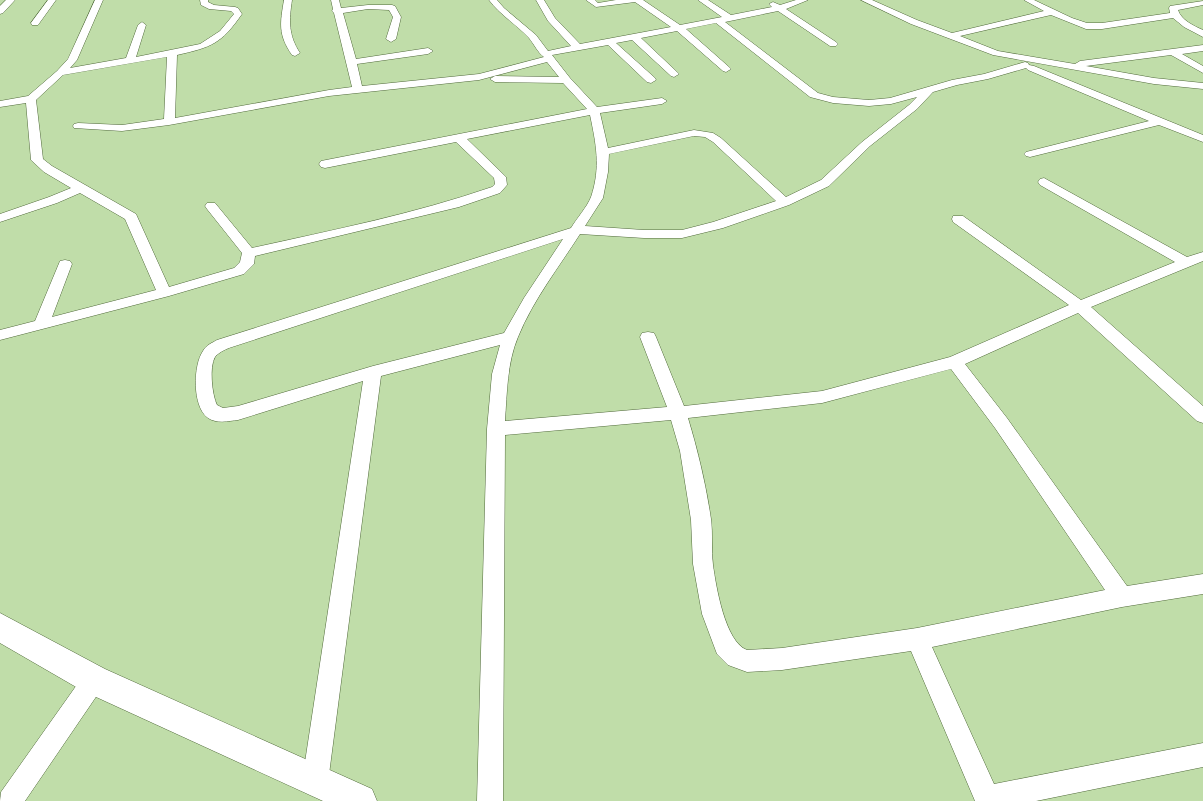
<svg xmlns="http://www.w3.org/2000/svg" width="1203" height="801" font-family="'DejaVu Sans',sans-serif">
  <rect width="100%" height="100%" fill="#c0dda9"/>
  <g fill="none" stroke-linecap="round" stroke-linejoin="round">
    <g stroke="#516a3b" stroke-width="1">
      <path id="minor" d="M6,0H15L3,13L0,14V6Z
        M48,0H56L38,25H32L31,23Z
        M95,0H103L77,60L70,68L126,58L138,25L142,22L146,25L136,57L200,44L220,31L234,14L231,11L209,9L201,5L200,0H208V2L214,5L235,7L238,8L242,14C221,44 212,47 177,55L175,118L329,90L352,87L334,13L332,11L333,9L331,0H339L341,8L368,5H392L395,6L401,17L396,39L391,42L386,39L393,17L389,10L368,9L343,13L356,59L428,48L433,51L428,54L357,64L362,86L479,74L544,57C538,53 534,44 529,38C516,24 500,15 489,0H497L504,8L536,35L548,51L571,46L548,21L536,0H544L555,18L580,44L671,27L635,2L596,7L586,0H595L598,3L616,0H643L680,25L722,17L698,0H708L731,15L772,7L769,4L773,2L780,5L796,0H808L786,9L836,42L838,44L836,46H830L778,11L725,22L818,93L833,97L869,100L890,98L952,80L984,74L1025,62L1028,63L1029,65L1034,66L1203,135V142L1159,125L1030,157L1026,156L1024,154L1026,152L1149,121L1028,70L1026,68L988,79L957,85L933,92L917,109L870,146L829,186L789,205L723,228L682,238H644L580,234C559,267 533,300 518,337C507,363 507,393 505,421L667,407L640,337L642,333L648,332L654,333L656,337L684,406L822,391L950,357L1069,305L953,222L952,219L953,216H963L1081,300L1175,262L1040,185L1038,182L1040,179L1044,178L1187,257L1203,252V261L1091,307L1203,406V423L1197,421L1078,313L965,364L1007,418L1127,586L1203,574V594L1122,607L932,647L994,784L1203,743V767L1036,801H975L911,651L782,670L747,672L728,665L717,654L702,614L693,564L691,520L680,451L671,420L505,435L503,801H477L487,429L492,374L500,345L381,376L328,782L324,791L315,795L306,791L302,782L363,381L238,420C228,421 217,424 208,418C192,407 193,365 203,351C206,345 212,343 217,340L571,228C577,218 587,207 591,197C601,167 596,144 590,115L467,139L506,177L507,185L500,193L459,207L255,256L254,264L244,274L169,296L0,340V330L35,321L60,261L65,260L70,261L72,264L52,317L156,290L125,219L80,193L57,203L0,222V214L49,197L71,188L44,172L31,160L26,103L0,107V101L28,96L57,71L68,59ZM716,23L810,97L833,103L869,106L891,104L917,97L909,105L862,142L821,180L786,197L721,138L713,133L694,130L608,148L600,113L662,104L667,101L662,98L597,107L570,78L552,55L608,45L647,82L651,83L656,80L655,78L616,43L632,40L671,76L674,77L679,74L677,72L641,38L677,31L723,71L726,72L731,69L729,67L686,29ZM167,57L164,119L122,125L78,123L74,124L73,126L74,128L122,131L169,125L329,96L479,80L547,62L559,77L495,76L490,79L495,82L563,83L587,109L321,161L319,164L321,167L325,168L456,142L494,178L495,184L492,187C414,214 333,230 252,248L215,203H207L205,206L207,209L242,253L240,262L234,268L169,287L136,214L52,166L43,159L36,100L63,75ZM694,136L705,137L713,142L776,201L713,222L682,230H644L585,226L603,198L608,172L609,154ZM563,239L524,298L504,333L373,366L238,406L223,408L217,405C212,395 209,367 215,357C218,353 224,350 229,348ZM951,369L995,428L1105,590L917,628L782,648L747,650C725,642 716,586 713,565C711,550 713,534 711,519C706,485 698,451 688,418L822,403Z
        M284,0H292C289,20 288,35 300,53L295,56L292,55C278,35 280,23 284,0Z
        M861,0H872L917,20L952,33L1044,11L1024,0H1034L1072,18L1087,23H1102L1170,13L1169,8L1170,6L1203,1V5L1178,10C1181,20 1194,26 1203,30V37L1184,27L1173,18L1102,29H1086L1051,15L960,36L998,51L1075,64L1080,61L1203,45V51L1182,54L1203,66V73L1171,55L1086,66L1154,78L1203,83V89L1154,84L993,55L911,24Z
        M94,668L102,672L106,680L102,688L25,801H0L1,792L86,672Z"/>
    </g>
    <g stroke="#516a3b" stroke-width="1">
      <path id="secondary" d="M0,613L105,669L372,789L377,801H323L83,691L0,643Z"/>
    </g>
    <use href="#minor" fill="#fff" fill-rule="evenodd"/>
    <use href="#secondary" fill="#fff" fill-rule="evenodd"/>
  </g>
</svg>
